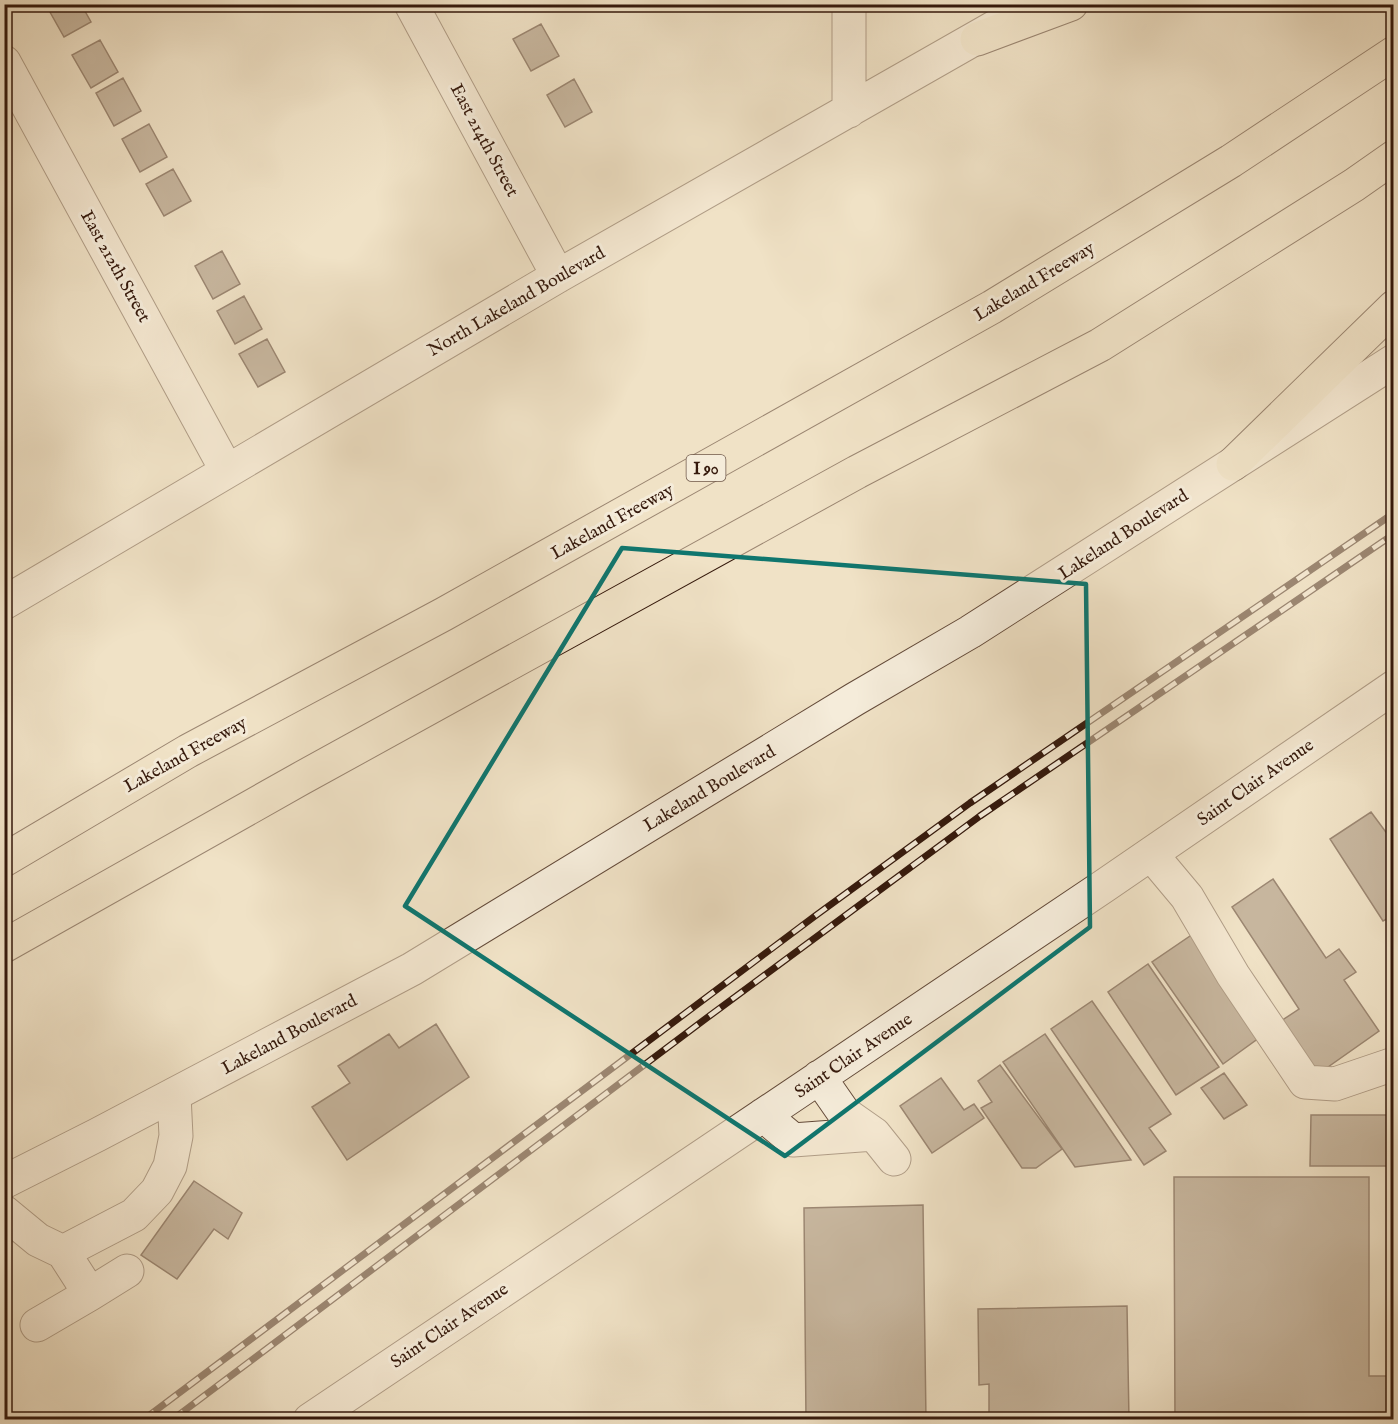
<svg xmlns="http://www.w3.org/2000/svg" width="1398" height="1424" font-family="'IM FELL English',serif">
  <rect width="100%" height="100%" fill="#f0e2c6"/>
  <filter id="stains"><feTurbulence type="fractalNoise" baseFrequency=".00333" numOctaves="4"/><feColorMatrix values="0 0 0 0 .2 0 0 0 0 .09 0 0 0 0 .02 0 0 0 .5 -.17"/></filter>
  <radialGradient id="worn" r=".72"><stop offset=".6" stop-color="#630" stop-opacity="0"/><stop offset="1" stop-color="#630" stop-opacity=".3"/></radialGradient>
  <path fill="#96826d" stroke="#35190c" stroke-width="1.5" d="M81,4L91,22L64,37L46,5Z
    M541,24L559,56L531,71L513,39Z
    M100,40L118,72L91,88L72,55Z
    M123,78L141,111L114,126L96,93Z
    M574,79L592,112L565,127L547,95Z
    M149,124L167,157L140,172L122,139Z
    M173,169L191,201L164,216L146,184Z
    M222,251L240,284L213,299L195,266Z
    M244,296L262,329L235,344L217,311Z
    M267,339L285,372L258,387L239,354Z
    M1371,812L1394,843V915L1383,921L1330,839Z
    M1273,879L1326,958L1339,949L1356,972L1344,980L1379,1031L1318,1074L1281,1021L1299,1009L1232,907Z
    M1193,934L1263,1035L1223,1064L1152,962Z
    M1148,964L1219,1067L1176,1095L1108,992Z
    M1092,1001L1171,1114L1149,1128L1166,1151L1144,1165L1051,1029Z
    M436,1024L469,1077L347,1160L312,1107L350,1083L338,1066L389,1034L399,1048Z
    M1045,1034L1131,1160L1075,1167L1003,1062Z
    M1000,1065L1062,1149L1036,1168H1022L981,1108L992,1102L978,1081Z
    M1224,1073L1247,1105L1224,1119L1201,1088Z
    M941,1078L964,1110L974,1104L984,1118L932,1153L900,1106Z
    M1311,1115H1394V1166H1310Z
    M1174,1177H1369V1376H1394V1420H1175Z
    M194,1181L242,1213L228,1239L214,1229L177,1279L141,1255Z
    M923,1205L926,1420H806L804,1208Z
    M1127,1306L1129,1420H989V1384L979,1385L978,1309Z"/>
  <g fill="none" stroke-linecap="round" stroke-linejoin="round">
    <g stroke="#644b3a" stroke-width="35">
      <path id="minor" d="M411,4L558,276
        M849,4V111
        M4,62L227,471
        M4,603L558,276L1002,23
        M1151,854L1187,897L1233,975L1305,1082L1335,1084L1394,1064
        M819,1077L844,1113L874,1134L894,1159
        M763,1115L793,1140L874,1134
        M4,1182L97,1135L412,969L855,699L970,632L1394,361
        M4,1212L38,1240L63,1252L134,1215L157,1191L170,1166L176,1136L174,1095
        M63,1252L90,1294L127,1271
        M37,1325L90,1294
        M310,1420L1104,886L1394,687"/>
    </g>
    <g stroke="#35190c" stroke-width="35">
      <path id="highway" d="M977,39L1071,4
        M1233,464L1394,307
        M4,860L188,751L444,614L992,307L1231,161L1394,53
        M4,946L300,779L857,472L1100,345L1354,185L1394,157"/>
    </g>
    <use href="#minor" stroke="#f5ecda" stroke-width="33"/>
    <use href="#highway" stroke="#f0e2c6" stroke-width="33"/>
    <g stroke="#35190c" stroke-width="7">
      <path id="rail" d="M143,1420L815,916L970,803L1394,513
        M172,1420L708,1017L980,816L1394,534"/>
    </g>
    <use href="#rail" stroke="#f5ecda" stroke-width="4.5" stroke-dasharray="14" stroke-linecap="butt"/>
  </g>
  <path d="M0 0H1398V1424H0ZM622,548L1086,584L1090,927L785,1156L405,906Z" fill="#f0e2c6" fill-opacity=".55" fill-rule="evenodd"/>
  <path fill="none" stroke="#0f766e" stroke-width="4.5" stroke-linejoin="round" d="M622,548L1086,584L1090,927L785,1156L405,906Z"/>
  <g text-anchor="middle" stroke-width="6" stroke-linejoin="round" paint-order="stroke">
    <rect fill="#f5ecda" stroke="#6f584a" stroke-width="1.5" x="686.5" y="455" width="39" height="26" rx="4.5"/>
    <g font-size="16" font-weight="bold" fill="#35190c">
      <text x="706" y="474">I 90</text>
    </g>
    <g font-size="18" fill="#35190c" stroke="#f5ecda">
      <text transform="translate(485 140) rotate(62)" y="6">East 214th Street</text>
      <text transform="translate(116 266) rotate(61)" y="6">East 212th Street</text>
      <text transform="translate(1034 281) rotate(-31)" y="6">Lakeland Freeway</text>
      <text transform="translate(516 301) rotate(-30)" y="6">North Lakeland Boulevard</text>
      <text transform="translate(612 521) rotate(-29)" y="6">Lakeland Freeway</text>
      <text transform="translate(1123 534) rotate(-33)" y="6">Lakeland Boulevard</text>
      <text transform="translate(185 754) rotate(-29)" y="6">Lakeland Freeway</text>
      <text transform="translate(1255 782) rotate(-35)" y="6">Saint Clair Avenue</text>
      <text transform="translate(709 788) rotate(-31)" y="6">Lakeland Boulevard</text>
      <text transform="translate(289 1034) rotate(-28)" y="6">Lakeland Boulevard</text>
      <text transform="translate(853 1055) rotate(-34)" y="6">Saint Clair Avenue</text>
      <text transform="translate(449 1325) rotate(-34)" y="6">Saint Clair Avenue</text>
    </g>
  </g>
  <rect width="1398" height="1424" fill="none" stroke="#f0e2c6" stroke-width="24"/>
  <rect x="6" y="6" width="1386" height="1412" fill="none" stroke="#35190c" stroke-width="3"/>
  <rect x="12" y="12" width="1374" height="1400" fill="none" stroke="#35190c" stroke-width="1.5"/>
  <rect width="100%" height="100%" filter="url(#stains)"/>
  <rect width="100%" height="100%" fill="url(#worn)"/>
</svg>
